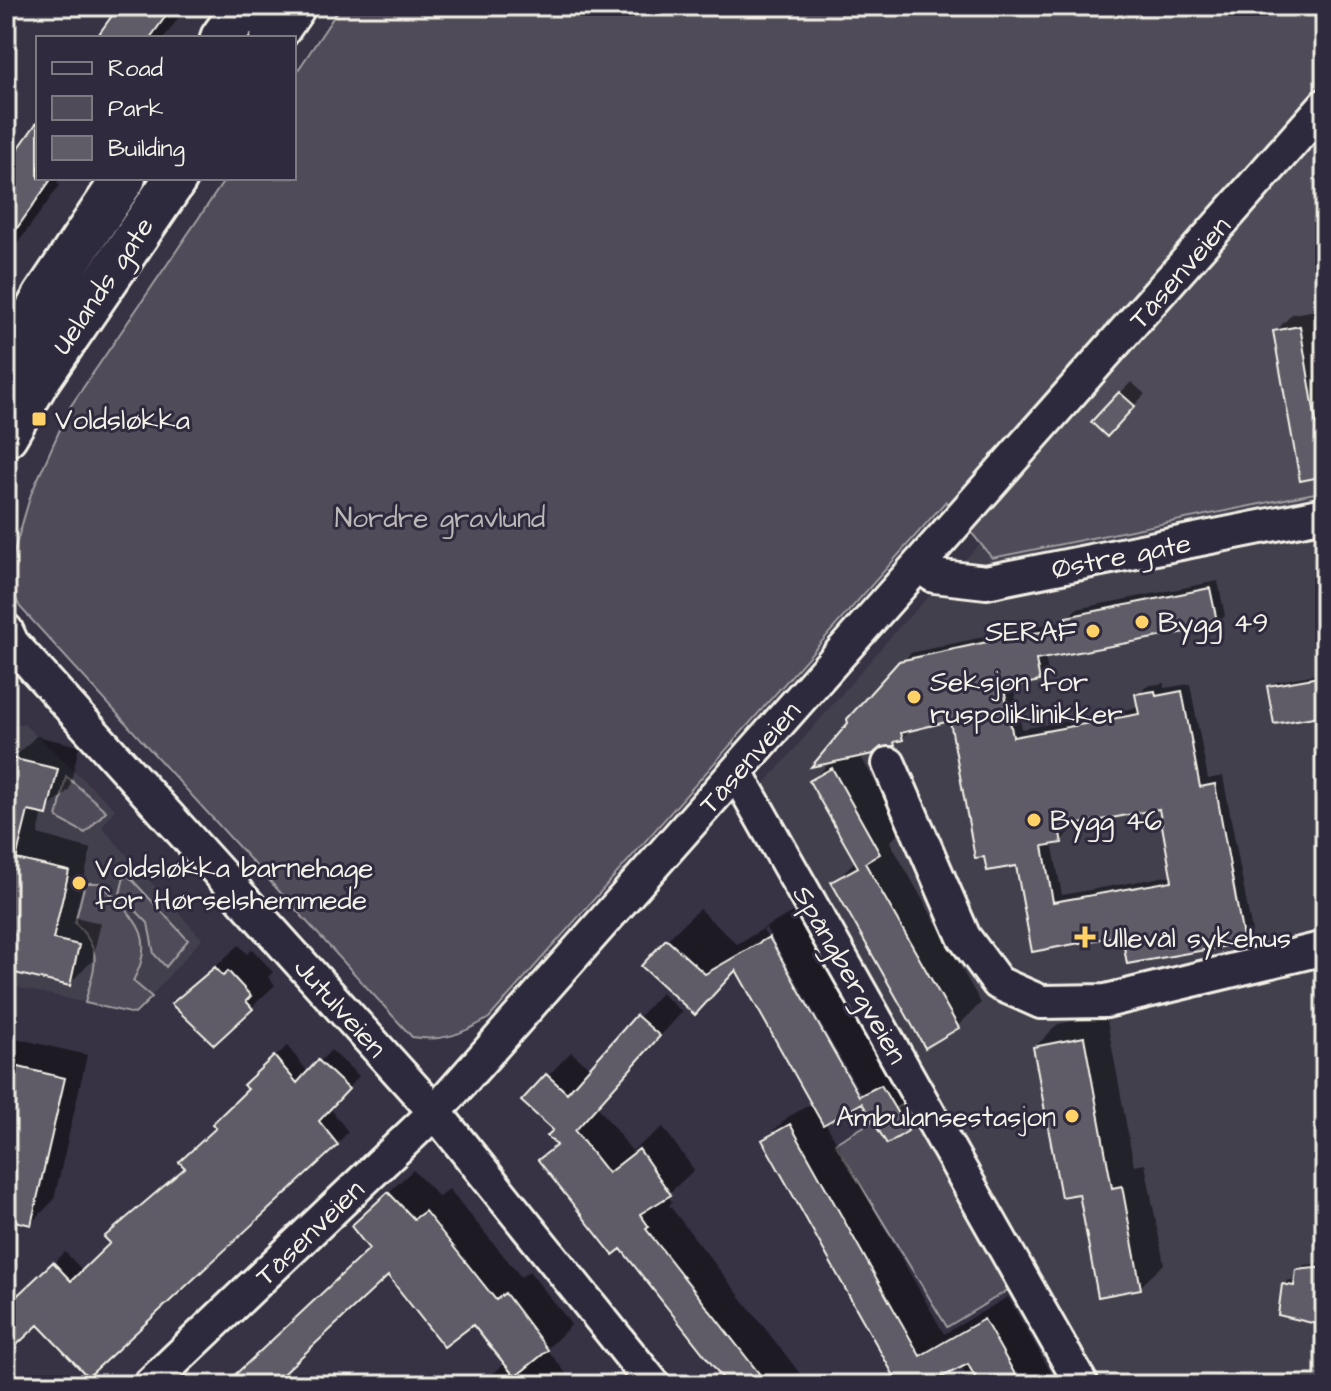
<svg xmlns="http://www.w3.org/2000/svg" width="1331" height="1391" font-family="'Architects Daughter',sans-serif">
  <rect width="100%" height="100%" fill="#373244"/>
  <filter id="ink" filterUnits="userSpaceOnUse"><feTurbulence type="fractalNoise" baseFrequency=".0125" numOctaves="2"/><feDisplacementMap in="SourceGraphic" scale="16" xChannelSelector="R" yChannelSelector="G"/><feConvolveMatrix kernelMatrix="1 2 1 2 8 2 1 2 1" color-interpolation-filters="sRGB"/></filter>
  <g filter="url(#ink)">
    <path fill="#433f4e" d="M1325,491V1385H1096L762,787L899,627L980,544L992,558Z
      M23,723L115,809L102,827L202,939L135,1014L6,985V727Z"/>
    <path fill="#504b59" stroke="#a29ea0" stroke-width="2" d="M341,6H1325V491L992,558L946,501L489,1018C462,1034 444,1042 412,1037L20,607L11,590L10,565L31,494L70,407L226,178H294V76Z
      M66,776L106,811L85,833L57,818Z
      M125,872L188,940L166,967L154,954L148,923L120,894Z
      M85,883H101C132,918 159,933 133,981L152,997L135,1014L85,1003C94,966 105,953 75,923Z
      M915,1097L1018,1284L947,1327L835,1143Z"/>
    <path fill="#0007" fill-rule="evenodd" d="M121,6H181L175,14L179,17L164,38H99Z
      M38,124V178H60L57,183L60,185L6,259V170Z
      M1317,310L1325,352V474L1302,478L1275,332L1292,314Z
      M1131,382L1145,394L1118,423L1120,393Z
      M1218,581L1225,616L1217,624L1045,657L1048,671L1039,679L1013,685L1022,729L1140,707L1138,695L1146,686L1164,683V688L1190,684L1208,779L1223,776L1252,932L1243,941L1124,933L1033,950L1017,863L951,719L911,730L894,744L880,745L860,755L902,830L890,842L981,1003L958,1026L834,882L856,860L811,781L832,761L910,653L1034,626L1069,622L1068,618L1076,609ZM1161,807L1173,875L1062,895L1052,842L1061,841L1070,832L1068,824Z
      M1325,672V713L1270,687L1275,682Z
      M36,736L79,746L69,790L43,812L38,834L91,849L75,917L101,923L92,961L69,984L6,969V790L13,759Z
      M1325,829V863L1321,864L1315,836Z
      M801,907L913,1054L939,1098L907,1130L863,1101L825,1122L944,1334L1008,1297L1058,1385H971L960,1364L922,1385H902L764,1140L788,1117L813,1103L738,969L695,1012L667,940L699,909L737,944ZM766,928L861,1094H856L763,930Z
      M239,945L247,954L252,949L273,972L268,977L275,985L214,1043L174,1004Z
      M661,993L682,1012L597,1106L632,1151L663,1127L694,1170L667,1195L672,1202L669,1205L809,1385H731L621,1246L541,1160L558,1143L556,1130L524,1101L571,1052L591,1069Z
      M1106,1015L1134,1166L1145,1164L1164,1264L1140,1287L1081,1191L1035,1047L1058,1024Z
      M6,1036L87,1055L54,1200L31,1223L6,1217Z
      M287,1046L309,1073L331,1050L359,1076L330,1108L348,1132L337,1144L38,1322L6,1352V1309L65,1252L83,1271L187,1168L250,1089L246,1085Z
      M413,1170L439,1197L449,1189L521,1277L529,1271L565,1316L571,1325L547,1349L575,1385H481L506,1362L474,1322L388,1273L267,1385H226L371,1249L377,1203Z
      M1325,1263V1323L1284,1285L1289,1280L1297,1281L1304,1265Z
      M1145,1374L1151,1385H1127L1128,1383Z"/>
    <path fill="#5f5c67" stroke="#f4f1e8" stroke-width="2" fill-rule="evenodd" d="M119,6H173L150,38H96Z
      M38,121V178H52L6,244V166Z
      M1300,326L1325,476L1300,481L1273,331Z
      M1119,392L1135,406L1107,437L1091,422Z
      M1210,588L1218,626L1036,660L1040,681L1004,688L1013,737L1139,714L1135,694L1155,691L1156,696L1182,691L1200,787L1215,784L1244,943L1127,964L1122,935L1032,952L1016,866L987,871L984,857L975,858L950,721L901,733L903,740L894,742L895,746L881,747L873,754L811,767L848,723L847,719L899,661L1024,634L1068,629L1066,617ZM1159,809L1172,881L1053,902L1043,846L1062,843L1059,828Z
      M1325,676V715L1274,724L1267,686Z
      M11,758L58,769L47,815L28,811L16,859L69,871L53,939L79,945L70,986L6,971V781Z
      M832,768L880,854L865,863L959,1028L925,1048L831,882L858,867L809,781Z
      M769,937L859,1096L881,1085L908,1131L887,1144L862,1103L823,1125L736,970L695,1015L641,966L666,939L705,974Z
      M215,967L223,976L228,971L251,996L246,1001L253,1009L214,1045L171,1004Z
      M636,1015L660,1036L575,1131L608,1173L639,1149L671,1195L640,1214L649,1227L646,1229L768,1385H728L621,1249L613,1255L538,1160L557,1145L547,1136L553,1130L521,1101L546,1074L567,1093Z
      M1084,1037L1112,1188L1122,1186L1141,1289L1098,1297L1079,1194L1061,1197L1033,1047Z
      M274,1056L297,1083L318,1060L349,1089L319,1121L338,1145L88,1377L38,1325L6,1355V1306L53,1262L71,1281L110,1243L104,1237L185,1168L179,1162L216,1128L212,1124L248,1089L243,1085Z
      M6,1064L65,1078L31,1225L6,1219Z
      M790,1124L920,1356L984,1319L1021,1385H979L968,1364L926,1385H899L762,1140Z
      M388,1192L414,1219L425,1211L496,1300L505,1293L548,1350L515,1377L473,1325L444,1347L388,1276L271,1385H224L369,1249L351,1226Z
      M1325,1267V1326L1278,1315L1282,1284L1294,1286L1296,1270Z"/>
    <g fill="none" stroke-linecap="round" stroke-linejoin="round">
      <g stroke="#f4f1e8" stroke-width="38">
        <path id="minor" d="M919,566L934,576L986,582L1325,514
          M6,630L12,643L435,1112L654,1385
          M889,764L964,937L998,983L1041,1002L1106,1001L1325,948
          M736,772L1082,1385
          M149,1385L435,1112L1325,105"/>
      </g>
      <g stroke="#f4f1e8" stroke-width="48">
        <path id="major" d="M222,38L245,6
          M272,38L294,6
          M6,364L45,296L124,178
          M6,435L38,380L176,178"/>
      </g>
      <use href="#minor" stroke="#2f2a3d" stroke-width="32"/>
      <use href="#major" stroke="#2f2a3d" stroke-width="42"/>
    </g>
  </g>
  <g fill="#ffd166" stroke="#2f2a3d" stroke-width="3">
    <rect x="31" y="411" width="16" height="16" rx="4"/>
    <circle cx="1142" cy="622" r="8"/>
    <circle cx="1093" cy="631" r="8"/>
    <circle cx="914" cy="697" r="8"/>
    <circle cx="1034" cy="820" r="8"/>
    <circle cx="79" cy="883" r="8"/>
    <path d="M1081 925h8v8h8v8h-8v8h-8v-8h-8v-8h8z"/>
    <circle cx="1072" cy="1116" r="8"/>
  </g>
  <g text-anchor="middle" stroke-width="6" stroke-linejoin="round" paint-order="stroke">
    <g font-size="28" fill="#f4f1e8" stroke="#2f2a3d">
      <text transform="translate(1179 272) rotate(-49)" y="10">Tåsenveien</text>
      <text transform="translate(102 285) rotate(-56)" y="10">Uelands gate</text>
      <text transform="translate(1121 555) rotate(-11)" y="10">Østre gate</text>
      <text transform="translate(749 757) rotate(-49)" y="10">Tåsenveien</text>
      <text transform="translate(851 974) rotate(60)" y="10">Spångbergveien</text>
      <text transform="translate(341 1007) rotate(48)" y="10">Jutulveien</text>
      <text transform="translate(309 1232) rotate(-44)" y="10">Tåsenveien</text>
    </g>
    <g font-size="28" fill="#f4f1e8" stroke="#2f2a3d" text-anchor="start">
      <text x="55" y="429">Voldsløkka</text>
      <text x="1158" y="632">Bygg 49</text>
      <text x="1077" y="641" text-anchor="end">SERAF</text>
      <text x="930" y="691">Seksjon for<tspan x="930" dy="32">ruspoliklinikker</tspan></text>
      <text x="1050" y="830">Bygg 46</text>
      <text x="95" y="877">Voldsløkka barnehage<tspan x="95" dy="32">for Hørselshemmede</tspan></text>
      <text x="1103" y="947">Ullevål sykehus</text>
      <text x="1056" y="1126" text-anchor="end">Ambulansestasjon</text>
    </g>
    <g font-size="28" fill="#bbb7b6" stroke="#2f2a3d">
      <text x="440" y="527">Nordre gravlund</text>
    </g>
  </g>
  <rect width="1331" height="1391" fill="none" stroke="#2f2a3d" stroke-width="32"/>
  <rect x="16" y="16" width="1299" height="1359" fill="none" stroke="#f4f1e8" stroke-width="3" filter="url(#ink)"/>
  <rect x="36" y="36" width="260" height="144" fill="#2f2a3d" stroke="#7e7a81" stroke-width="2"/>
  <rect x="52" y="62" width="40" height="12" fill="#2f2a3d" stroke="#7e7a81" stroke-width="2"/>
  <text x="108" y="76" font-size="24" fill="#f4f1e8">Road</text>
  <rect x="52" y="96" width="40" height="24" fill="#504b59" stroke="#7e7a81" stroke-width="2"/>
  <text x="108" y="116" font-size="24" fill="#f4f1e8">Park</text>
  <rect x="52" y="136" width="40" height="24" fill="#5f5c67" stroke="#7e7a81" stroke-width="2"/>
  <text x="108" y="156" font-size="24" fill="#f4f1e8">Building</text>
</svg>
